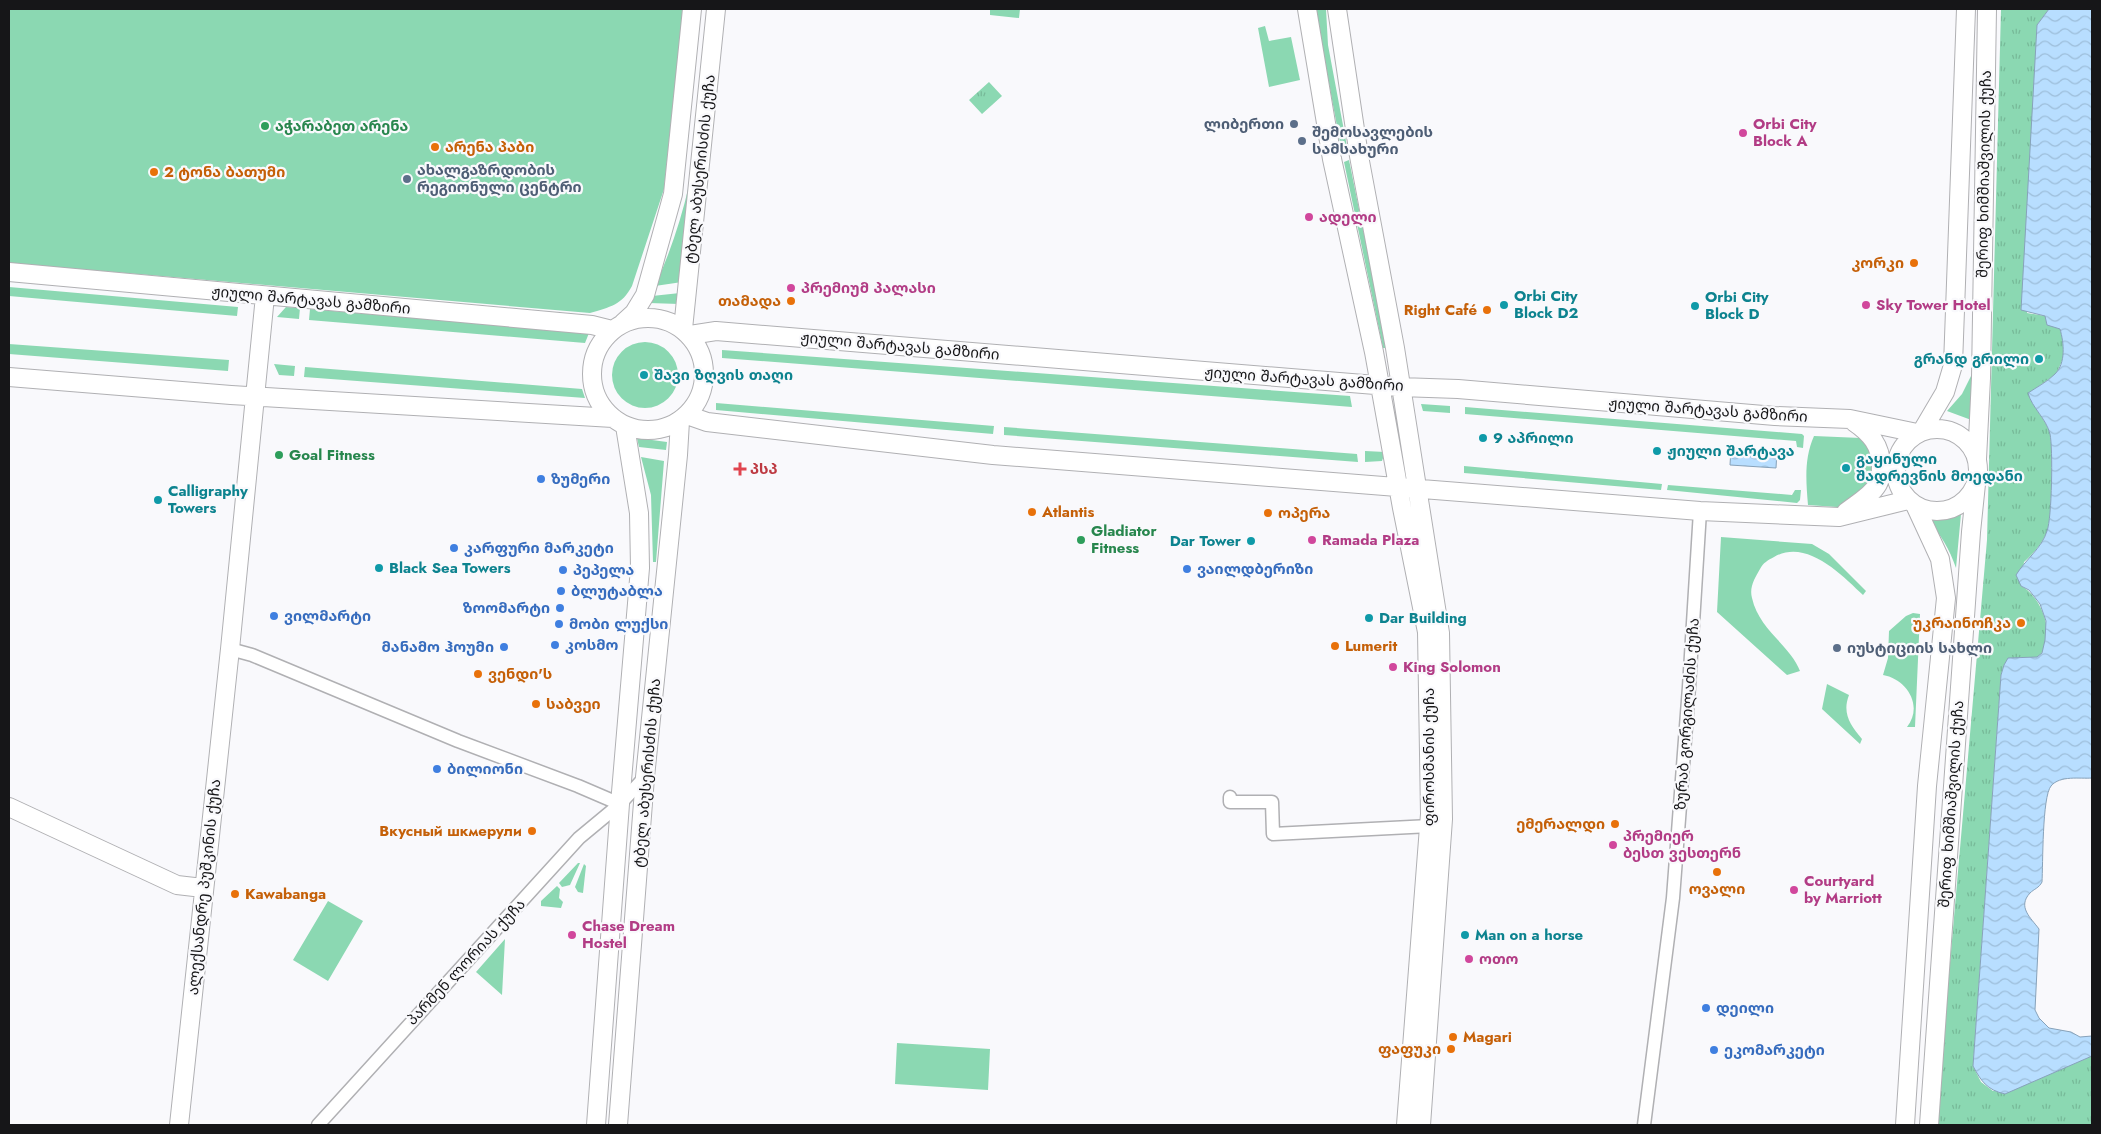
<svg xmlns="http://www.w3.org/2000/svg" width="2101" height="1134" font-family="Jost,'Noto Sans Georgian',sans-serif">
  <defs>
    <pattern id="park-tufts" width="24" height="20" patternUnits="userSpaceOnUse" patternTransform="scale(1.25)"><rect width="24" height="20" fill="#8bd8b2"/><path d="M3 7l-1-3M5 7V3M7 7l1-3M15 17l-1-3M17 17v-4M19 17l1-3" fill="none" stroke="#77b998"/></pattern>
    <pattern id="water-waves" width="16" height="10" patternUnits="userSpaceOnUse" patternTransform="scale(1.25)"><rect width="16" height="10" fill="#b8deff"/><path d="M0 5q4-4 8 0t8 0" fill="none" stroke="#9dbeda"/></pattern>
  </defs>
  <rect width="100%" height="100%" fill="#f9f9fc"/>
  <path fill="#8bd8b2" d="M9,9H683L664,189L632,286C622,305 610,307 590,313L9,263Z
    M990,9H1020L1019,18L990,15Z
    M1315,9H1326L1328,45L1348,152L1342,153Z
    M1265,26L1269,41L1291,37L1300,80L1269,87L1258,28Z
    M1349,160L1387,346L1386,348H1383L1344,162Z
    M689,185H692L682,282L655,286C670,253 681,220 689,185Z
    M9,287L238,307L237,316L9,296Z
    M680,293L679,304L649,303L652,296Z
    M286,307L300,308L299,319L277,317Z
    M310,309L589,333L585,343L309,320Z
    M612 375a33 33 0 1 1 66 0a33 33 0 1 1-66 0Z
    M9,344L229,360L228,371L9,354Z
    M722,350L1350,396L1352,407L722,358Z
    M274,364L295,366L294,376L279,375Z
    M1976,366L1974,421L1947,411L1962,394Z
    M305,367L582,389L585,398L304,377Z
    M716,403L994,426L993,434L716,410Z
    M1421,404L1450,406V413L1423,411Z
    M1465,407L1802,434L1804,436L1803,448L1797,447L1796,441L1465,414Z
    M1004,427L1357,454L1358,462L1004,435Z
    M1814,436L1861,438L1870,446L1882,466L1851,508L1808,505C1806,480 1804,459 1814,436Z
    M637,438L667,442L666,450L639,447Z
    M1365,451L1385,452L1382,461L1365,462Z
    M641,457L664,461L656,562H653L651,495Z
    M1464,466L1662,484L1661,490L1464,473Z
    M1668,485L1792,495L1795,490H1801L1800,500L1797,503L1667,490Z
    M1961,514L1956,568C1949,549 1942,535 1927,521Z
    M1721,537L1812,544L1829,554L1866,591L1863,595C1841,574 1806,538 1774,557C1768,560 1763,563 1760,569C1755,578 1749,587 1752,598C1759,630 1791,646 1800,671L1787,675L1717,612Z
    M1913,613L1920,614L1915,727H1907C1924,705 1906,679 1883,675L1888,658L1889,631L1906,616Z
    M1827,684L1849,695C1842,713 1850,725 1862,739L1860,744L1822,709Z
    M578,863H580L570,885L562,887L559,883Z
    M584,864L586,866L583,893L578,892L575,887Z
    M557,886L560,889L559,898L563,902L561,908L541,906V901Z
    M328,901L363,921L328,981L293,960Z
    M505,939L502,995L476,972Z
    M897,1043L990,1049L988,1090L895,1084Z"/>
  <path fill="url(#park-tufts)" d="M2001,9H2049L2037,25L2027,313L2045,316L2060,329L2064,342L2063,359L2056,374L2029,393C2032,407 2045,418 2050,433C2053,447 2052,520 2047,532C2042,544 2033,554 2024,562L2021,586C2043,597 2058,640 2037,658L2021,657L2004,665L2001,675L1973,1066L1981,1082L1993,1091L2092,1056V1125H1936V1123L1987,540Z
    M989,82L1002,96L982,114L969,100Z"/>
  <path fill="url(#water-waves)" stroke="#87a2ba" d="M2049,9H2092V778C2080,779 2060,775 2051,786C2042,797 2043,865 2042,882C2039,888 2034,889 2030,893C2017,907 2031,918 2039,929L2035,1010L2039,1018L2049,1028L2071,1032L2080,1037L2092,1036V1056L2005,1094C1987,1090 1981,1081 1973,1066L2001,675L2004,665L2008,658L2037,657L2042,653L2045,640L2046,621L2040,604L2029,590L2021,586L2016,575C2025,560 2042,548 2047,531C2052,518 2053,448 2050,434C2046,418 2032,408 2028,393C2037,387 2047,382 2055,374C2066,363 2064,343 2060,329L2047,325L2045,316L2021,310L2037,25Z
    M1731,448L1777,451L1776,468L1730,465Z"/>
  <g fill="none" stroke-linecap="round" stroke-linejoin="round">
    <g stroke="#b0b0b3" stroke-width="15">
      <path id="street" d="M230,649L252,655L458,741L578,786L620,804
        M1230,797V802H1272L1273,834L1430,826
        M318,1125L579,838L620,804L645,777
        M1644,1125L1673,898L1689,687L1700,511"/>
    </g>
    <g stroke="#b0b0b3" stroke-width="20">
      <path id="secondary" d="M1307,9L1332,159L1374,352L1402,508L1427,632L1430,814L1406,1125
        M1337,9L1359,156L1395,348L1440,633L1443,819L1421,1125
        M9,272L592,325L612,330
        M592 374a56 56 0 1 1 112 0a56 56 0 1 1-112 0Z
        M623,323L634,313L645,295L673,194L692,9
        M683,329L716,9
        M690,335L716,331L1400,387L1458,389L1775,416L1850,419L1917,433
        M9,377L231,395L613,418
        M687,415L707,422L993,455L1700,511L1839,517L1908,500
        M1896 470a41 41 0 1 1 82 0a41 41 0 1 1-82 0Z
        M1922,431L1945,392L1953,365L1966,9
        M1977,459L1981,378L1987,9
        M1846,512C1856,504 1871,496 1878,484C1881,479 1881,472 1881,466C1881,445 1870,433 1854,422
        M9,807L177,885L203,888
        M179,1125L230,649L265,296
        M596,1125L620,804L640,568L639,513L625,426
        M618,1125L645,777L678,455L680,421
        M1905,1125L1927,786L1946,598L1940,559L1915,505
        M1929,1125L1971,532L1976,484"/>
    </g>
    <use href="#street" stroke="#fff" stroke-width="12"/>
    <use href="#secondary" stroke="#fff" stroke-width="18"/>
  </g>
  <g fill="#5c6f8a" stroke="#f9f9fc" stroke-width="2">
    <circle cx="1294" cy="124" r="5"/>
    <circle cx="1302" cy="141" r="5"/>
    <circle cx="407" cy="179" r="5"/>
    <circle cx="1837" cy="648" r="5"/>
  </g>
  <g fill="#2e9e5b" stroke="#f9f9fc" stroke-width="2">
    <circle cx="265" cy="126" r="5"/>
    <circle cx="279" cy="455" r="5"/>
    <circle cx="1081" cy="540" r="5"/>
  </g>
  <g fill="#d1479c" stroke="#f9f9fc" stroke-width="2">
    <circle cx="1743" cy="133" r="5"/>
    <circle cx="1309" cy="217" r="5"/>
    <circle cx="791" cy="288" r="5"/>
    <circle cx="1866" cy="305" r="5"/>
    <circle cx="1312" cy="540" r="5"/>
    <circle cx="1393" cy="667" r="5"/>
    <circle cx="1613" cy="845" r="5"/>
    <circle cx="1794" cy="890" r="5"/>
    <circle cx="572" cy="935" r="5"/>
    <circle cx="1469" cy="959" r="5"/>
  </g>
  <g fill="#e8710a" stroke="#f9f9fc" stroke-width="2">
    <circle cx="435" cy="147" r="5"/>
    <circle cx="154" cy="172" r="5"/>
    <circle cx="1914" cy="263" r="5"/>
    <circle cx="791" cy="301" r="5"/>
    <circle cx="1487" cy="310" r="5"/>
    <circle cx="1032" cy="512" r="5"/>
    <circle cx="1268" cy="513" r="5"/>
    <circle cx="2021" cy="623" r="5"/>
    <circle cx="1335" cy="646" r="5"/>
    <circle cx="478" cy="674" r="5"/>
    <circle cx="536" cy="704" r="5"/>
    <circle cx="1615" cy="824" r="5"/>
    <circle cx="532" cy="831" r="5"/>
    <circle cx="1717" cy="872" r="5"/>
    <circle cx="235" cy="894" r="5"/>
    <circle cx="1453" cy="1037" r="5"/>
    <circle cx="1451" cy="1049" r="5"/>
  </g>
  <g fill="#0f9aa8" stroke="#f9f9fc" stroke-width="2">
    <circle cx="1504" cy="305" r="5"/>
    <circle cx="1695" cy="306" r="5"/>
    <circle cx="2039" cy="359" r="5"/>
    <circle cx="644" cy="375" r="5"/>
    <circle cx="1483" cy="438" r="5"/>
    <circle cx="1657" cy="451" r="5"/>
    <circle cx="1846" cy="468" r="5"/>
    <circle cx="158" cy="500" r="5"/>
    <circle cx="1251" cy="541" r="5"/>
    <circle cx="379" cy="568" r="5"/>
    <circle cx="1369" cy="618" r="5"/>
    <circle cx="1465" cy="935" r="5"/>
  </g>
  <path fill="#e0444e" stroke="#f9f9fc" stroke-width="2" d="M737.5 461.5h5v5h5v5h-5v5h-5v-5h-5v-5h5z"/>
  <g fill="#3f7fe0" stroke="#f9f9fc" stroke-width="2">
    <circle cx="541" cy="479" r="5"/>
    <circle cx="454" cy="548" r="5"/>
    <circle cx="1187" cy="569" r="5"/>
    <circle cx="563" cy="570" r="5"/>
    <circle cx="561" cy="591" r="5"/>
    <circle cx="560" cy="608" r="5"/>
    <circle cx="274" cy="616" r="5"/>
    <circle cx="559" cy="624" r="5"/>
    <circle cx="555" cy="645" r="5"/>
    <circle cx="504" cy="647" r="5"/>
    <circle cx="437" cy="769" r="5"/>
    <circle cx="1706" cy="1008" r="5"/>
    <circle cx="1714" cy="1050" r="5"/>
  </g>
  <g text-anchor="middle" stroke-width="4.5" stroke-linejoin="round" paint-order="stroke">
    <g font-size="15" font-weight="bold" fill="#4e5e75" stroke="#f9f9fc" text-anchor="start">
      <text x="1284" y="129" text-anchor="end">ლიბერთი</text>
      <text x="1312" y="137">შემოსავლების<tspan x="1312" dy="17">სამსახური</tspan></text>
      <text x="417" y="175">ახალგაზრდობის<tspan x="417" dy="17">რეგიონული ცენტრი</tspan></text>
      <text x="1847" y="653">იუსტიციის სახლი</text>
    </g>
    <g font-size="15" font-weight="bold" fill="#b23c85" stroke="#f9f9fc" text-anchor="start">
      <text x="1753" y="129">Orbi City<tspan x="1753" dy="17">Block A</tspan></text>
      <text x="1319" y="222">ადელი</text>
      <text x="801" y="293">პრემიუმ პალასი</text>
      <text x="1876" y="310">Sky Tower Hotel</text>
      <text x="1322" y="545">Ramada Plaza</text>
      <text x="1403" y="672">King Solomon</text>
      <text x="1623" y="841">პრემიერ<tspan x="1623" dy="17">ბესთ ვესთერნ</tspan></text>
      <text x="1804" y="886">Courtyard<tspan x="1804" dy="17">by Marriott</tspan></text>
      <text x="582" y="931">Chase Dream<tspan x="582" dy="17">Hostel</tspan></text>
      <text x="1479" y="964">ოთო</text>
    </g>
    <g font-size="15" font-weight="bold" fill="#27864d" stroke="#f9f9fc" text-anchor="start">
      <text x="275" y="131">აჭარაბეთ არენა</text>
      <text x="289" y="460">Goal Fitness</text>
      <text x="1091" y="536">Gladiator<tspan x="1091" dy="17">Fitness</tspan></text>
    </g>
    <g font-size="15" font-weight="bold" fill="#c56008" stroke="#f9f9fc" text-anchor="start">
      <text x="445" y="152">არენა პაბი</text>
      <text x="164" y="177">2 ტონა ბათუმი</text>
      <text x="1904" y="268" text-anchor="end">კორკი</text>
      <text x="781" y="306" text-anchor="end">თამადა</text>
      <text x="1477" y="315" text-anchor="end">Right Café</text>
      <text x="1042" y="517">Atlantis</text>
      <text x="1278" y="518">ოპერა</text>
      <text x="2011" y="628" text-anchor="end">უკრაინოჩკა</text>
      <text x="1345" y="651">Lumerit</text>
      <text x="488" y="679">ვენდი'ს</text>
      <text x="546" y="709">საბვეი</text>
      <text x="1605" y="829" text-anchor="end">ემერალდი</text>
      <text x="522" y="836" text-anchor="end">Вкусный шкмерули</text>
      <text x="1717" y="894" text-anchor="middle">ოვალი</text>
      <text x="245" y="899">Kawabanga</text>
      <text x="1463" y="1042">Magari</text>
      <text x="1441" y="1054" text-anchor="end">ფაფუკი</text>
    </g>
    <g font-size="15" fill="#161618" stroke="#f9f9fc">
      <text transform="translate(700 169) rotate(-84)" y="5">ტბელ აბუსერისძის ქუჩა</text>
      <text transform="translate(1984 174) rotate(-89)" y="5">შერიფ ხიმშიაშვილის ქუჩა</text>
      <text transform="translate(311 300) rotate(5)" y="5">ჟიული შარტავას გამზირი</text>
      <text transform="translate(900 346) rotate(5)" y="5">ჟიული შარტავას გამზირი</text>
      <text transform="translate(1304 379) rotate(4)" y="5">ჟიული შარტავას გამზირი</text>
      <text transform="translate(1708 410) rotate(4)" y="5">ჟიული შარტავას გამზირი</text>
      <text transform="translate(1687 714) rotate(-86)" y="5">ზურაბ გორგილაძის ქუჩა</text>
      <text transform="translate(1429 757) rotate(-90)" y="5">ფიროსმანის ქუჩა</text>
      <text transform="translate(647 773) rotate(-85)" y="5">ტბელ აბუსერისძის ქუჩა</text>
      <text transform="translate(1951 804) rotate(-86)" y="5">შერიფ ხიმშიაშვილის ქუჩა</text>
      <text transform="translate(204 887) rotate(-84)" y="5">ალექსანდრე პუშკინის ქუჩა</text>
      <text transform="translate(466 962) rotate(-47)" y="5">პარმენ ლორიას ქუჩა</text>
    </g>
    <g font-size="15" font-weight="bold" fill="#0d838f" stroke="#f9f9fc" text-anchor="start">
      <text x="1514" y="301">Orbi City<tspan x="1514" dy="17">Block D2</tspan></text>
      <text x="1705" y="302">Orbi City<tspan x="1705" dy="17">Block D</tspan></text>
      <text x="2029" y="364" text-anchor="end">გრანდ გრილი</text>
      <text x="654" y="380">შავი ზღვის თაღი</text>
      <text x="1493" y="443">9 აპრილი</text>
      <text x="1667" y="456">ჟიული შარტავა</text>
      <text x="1856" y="464">გაყინული<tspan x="1856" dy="17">შადრევნის მოედანი</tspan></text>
      <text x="168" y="496">Calligraphy<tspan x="168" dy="17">Towers</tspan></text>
      <text x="1241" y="546" text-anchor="end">Dar Tower</text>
      <text x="389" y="573">Black Sea Towers</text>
      <text x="1379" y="623">Dar Building</text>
      <text x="1475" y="940">Man on a horse</text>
    </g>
    <g font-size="15" font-weight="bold" fill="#be3a42" stroke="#f9f9fc" text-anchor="start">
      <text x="750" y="474">პსპ</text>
    </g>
    <g font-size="15" font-weight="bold" fill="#366cbe" stroke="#f9f9fc" text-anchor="start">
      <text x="551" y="484">ზუმერი</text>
      <text x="464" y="553">კარფური მარკეტი</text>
      <text x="1197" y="574">ვაილდბერიზი</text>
      <text x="573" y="575">პეპელა</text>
      <text x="571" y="596">ბლუტაბლა</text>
      <text x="550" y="613" text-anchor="end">ზოომარტი</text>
      <text x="284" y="621">ვილმარტი</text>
      <text x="569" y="629">მობი ლუქსი</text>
      <text x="565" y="650">კოსმო</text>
      <text x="494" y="652" text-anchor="end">მანამო ჰოუმი</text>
      <text x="447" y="774">ბილიონი</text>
      <text x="1716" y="1013">დეილი</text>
      <text x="1724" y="1055">ეკომარკეტი</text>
    </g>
  </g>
  <rect width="2101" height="1134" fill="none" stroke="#161618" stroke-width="20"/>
</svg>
